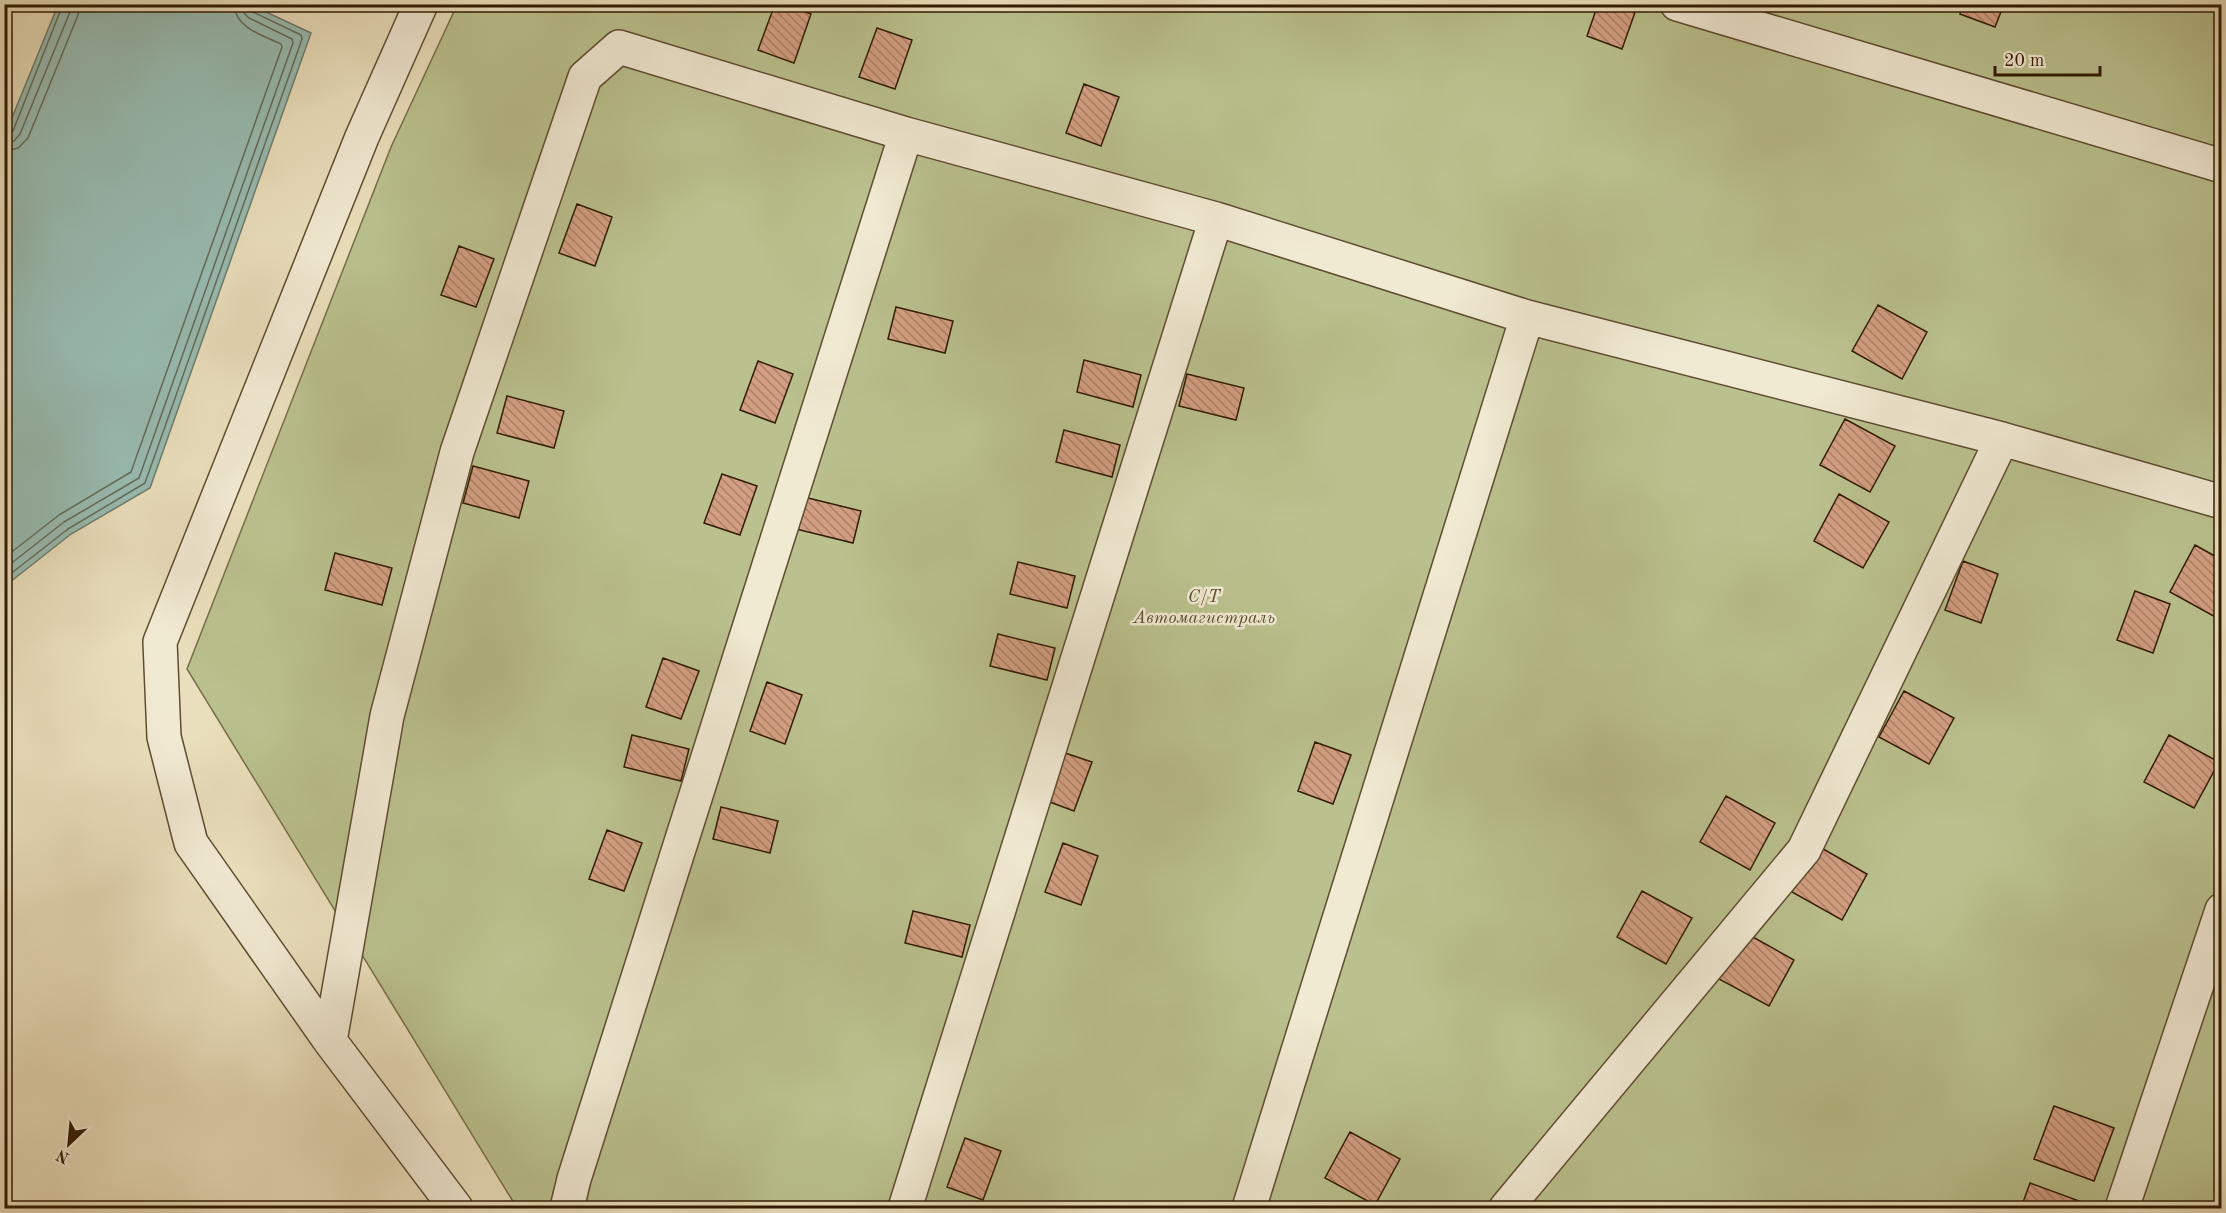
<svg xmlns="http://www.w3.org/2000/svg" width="2226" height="1213" font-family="'Old Standard TT',serif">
  <defs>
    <pattern id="building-back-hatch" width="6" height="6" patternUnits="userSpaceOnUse" patternTransform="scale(1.5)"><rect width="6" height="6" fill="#d39f82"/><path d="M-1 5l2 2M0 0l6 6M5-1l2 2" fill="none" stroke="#ac8168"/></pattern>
  </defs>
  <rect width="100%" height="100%" fill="#eadfbc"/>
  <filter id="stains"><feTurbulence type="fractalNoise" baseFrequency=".00333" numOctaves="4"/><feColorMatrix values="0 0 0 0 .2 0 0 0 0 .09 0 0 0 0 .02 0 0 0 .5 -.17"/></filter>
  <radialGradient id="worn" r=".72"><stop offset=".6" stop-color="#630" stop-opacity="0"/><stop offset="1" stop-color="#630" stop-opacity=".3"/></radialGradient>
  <path fill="#bac18e" stroke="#766e48" stroke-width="1.5" d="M457,5H2221V1208H517L187,669L391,147Z"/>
  <path fill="#98bcb2" stroke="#6f7c6c" stroke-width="1.5" d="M58,5H251L311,33L150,488L71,534L5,586V135Z"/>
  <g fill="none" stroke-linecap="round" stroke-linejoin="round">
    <path stroke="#646c5a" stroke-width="1.5" d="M4,135L9,134L13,131L63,4
      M4,143L14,141L20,134L70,12L71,4
      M4,152L18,148L28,138L78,15L80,4
      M4,558L59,515L131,472L282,47L281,44C262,35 235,28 234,4
      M4,569L64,522L139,478L293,43L292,39L249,18L244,13L243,4
      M4,579L68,529L145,483L302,39L301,35L253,12L250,4"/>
  </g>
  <path fill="url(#building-back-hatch)" stroke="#311b03" stroke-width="1.5" d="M775,4H785L811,14L794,63L758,50Z
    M1598,4H1638L1622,49L1587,36Z
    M1964,4H2004L1995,27L1960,14Z
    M877,28L912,40L895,89L859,77Z
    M1084,84L1119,97L1101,146L1066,133Z
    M577,204L612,217L595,266L559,253Z
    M459,246L494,259L476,307L441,295Z
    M1878,305L1927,332L1902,379L1852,351Z
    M896,307L953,321L945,353L888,339Z
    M1084,360L1141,375L1133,407L1077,392Z
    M758,361L793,374L775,423L740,410Z
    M1187,374L1244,388L1236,420L1179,406Z
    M507,396L564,411L554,448L497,433Z
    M1845,419L1895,446L1870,492L1820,465Z
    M1064,430L1120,445L1112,477L1056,462Z
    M473,466L529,481L519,518L463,503Z
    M722,474L757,486L740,535L704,523Z
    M1839,494L1889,522L1863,568L1814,541Z
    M804,497L861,511L853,543L796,529Z
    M2195,545L2222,560V615L2219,619L2170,592Z
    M335,553L392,568L382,605L325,590Z
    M1963,561L1998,574L1981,623L1945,610Z
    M1018,562L1075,576L1067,608L1010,594Z
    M2135,591L2170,604L2153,653L2117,640Z
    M998,634L1055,648L1047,680L990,666Z
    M663,658L699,671L681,719L646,707Z
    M767,682L802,695L785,744L750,731Z
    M1904,691L1954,718L1929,764L1879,737Z
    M632,735L689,749L681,781L624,767Z
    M2169,735L2219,762L2194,808L2144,782Z
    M1315,742L1351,755L1333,804L1298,791Z
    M1056,750L1092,762L1074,811L1039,798Z
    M1726,796L1775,823L1750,870L1700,842Z
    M721,807L778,821L770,853L713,839Z
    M607,830L642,843L624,891L589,879Z
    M1063,843L1098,856L1081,905L1045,892Z
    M1818,846L1867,874L1842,920L1792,892Z
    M1642,891L1692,918L1666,964L1617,937Z
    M913,911L970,925L962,957L905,943Z
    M1744,932L1794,960L1769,1006L1719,979Z
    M2054,1106L2114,1128L2094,1181L2034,1159Z
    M1350,1132L1400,1159L1375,1205L1325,1178Z
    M965,1138L1001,1151L983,1200L947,1187Z
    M2030,1183L2090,1205L2089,1208H2021Z"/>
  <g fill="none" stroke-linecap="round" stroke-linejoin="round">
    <g stroke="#5f4c31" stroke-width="36">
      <path id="minor" d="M421,4L362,137L160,642L164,737L191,843L330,1041L456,1208
        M1677,4L2222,166
        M330,1041L387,716L457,452L585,77L619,47L906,134L1216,219L1527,317L2002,439L2222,502
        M567,1208L574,1179L906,134
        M905,1208L1216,219
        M1249,1208L1527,317
        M1506,1208L1804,850L2002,439
        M2122,1208L2222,910"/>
    </g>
    <use href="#minor" stroke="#f1ead3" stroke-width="33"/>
  </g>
  <g text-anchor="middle" stroke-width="5" stroke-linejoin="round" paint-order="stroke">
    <g font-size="18" font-style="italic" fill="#5a4d2d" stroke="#f1ead3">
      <text x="1204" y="602">С/Т<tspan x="1204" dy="21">Автомагистраль</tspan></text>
    </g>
  </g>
  <rect width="2226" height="1213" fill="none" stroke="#eadfbc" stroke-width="24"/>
  <rect x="6" y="6" width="2214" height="1201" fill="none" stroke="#311b03" stroke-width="3"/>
  <rect x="12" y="12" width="2202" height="1189" fill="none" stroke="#311b03" stroke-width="1.5"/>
  <g transform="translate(69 1144) rotate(206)" stroke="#f1ead3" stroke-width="4.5" paint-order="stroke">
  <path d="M0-4.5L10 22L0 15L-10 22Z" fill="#311b03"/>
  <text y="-9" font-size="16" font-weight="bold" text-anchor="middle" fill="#311b03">N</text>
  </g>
  <path d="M1995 66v9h105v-9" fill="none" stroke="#311b03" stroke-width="3"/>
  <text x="2004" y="66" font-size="18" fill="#311b03" stroke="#f1ead3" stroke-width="4.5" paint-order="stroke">20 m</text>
  <rect width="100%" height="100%" filter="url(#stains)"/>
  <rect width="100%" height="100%" fill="url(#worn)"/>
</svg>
